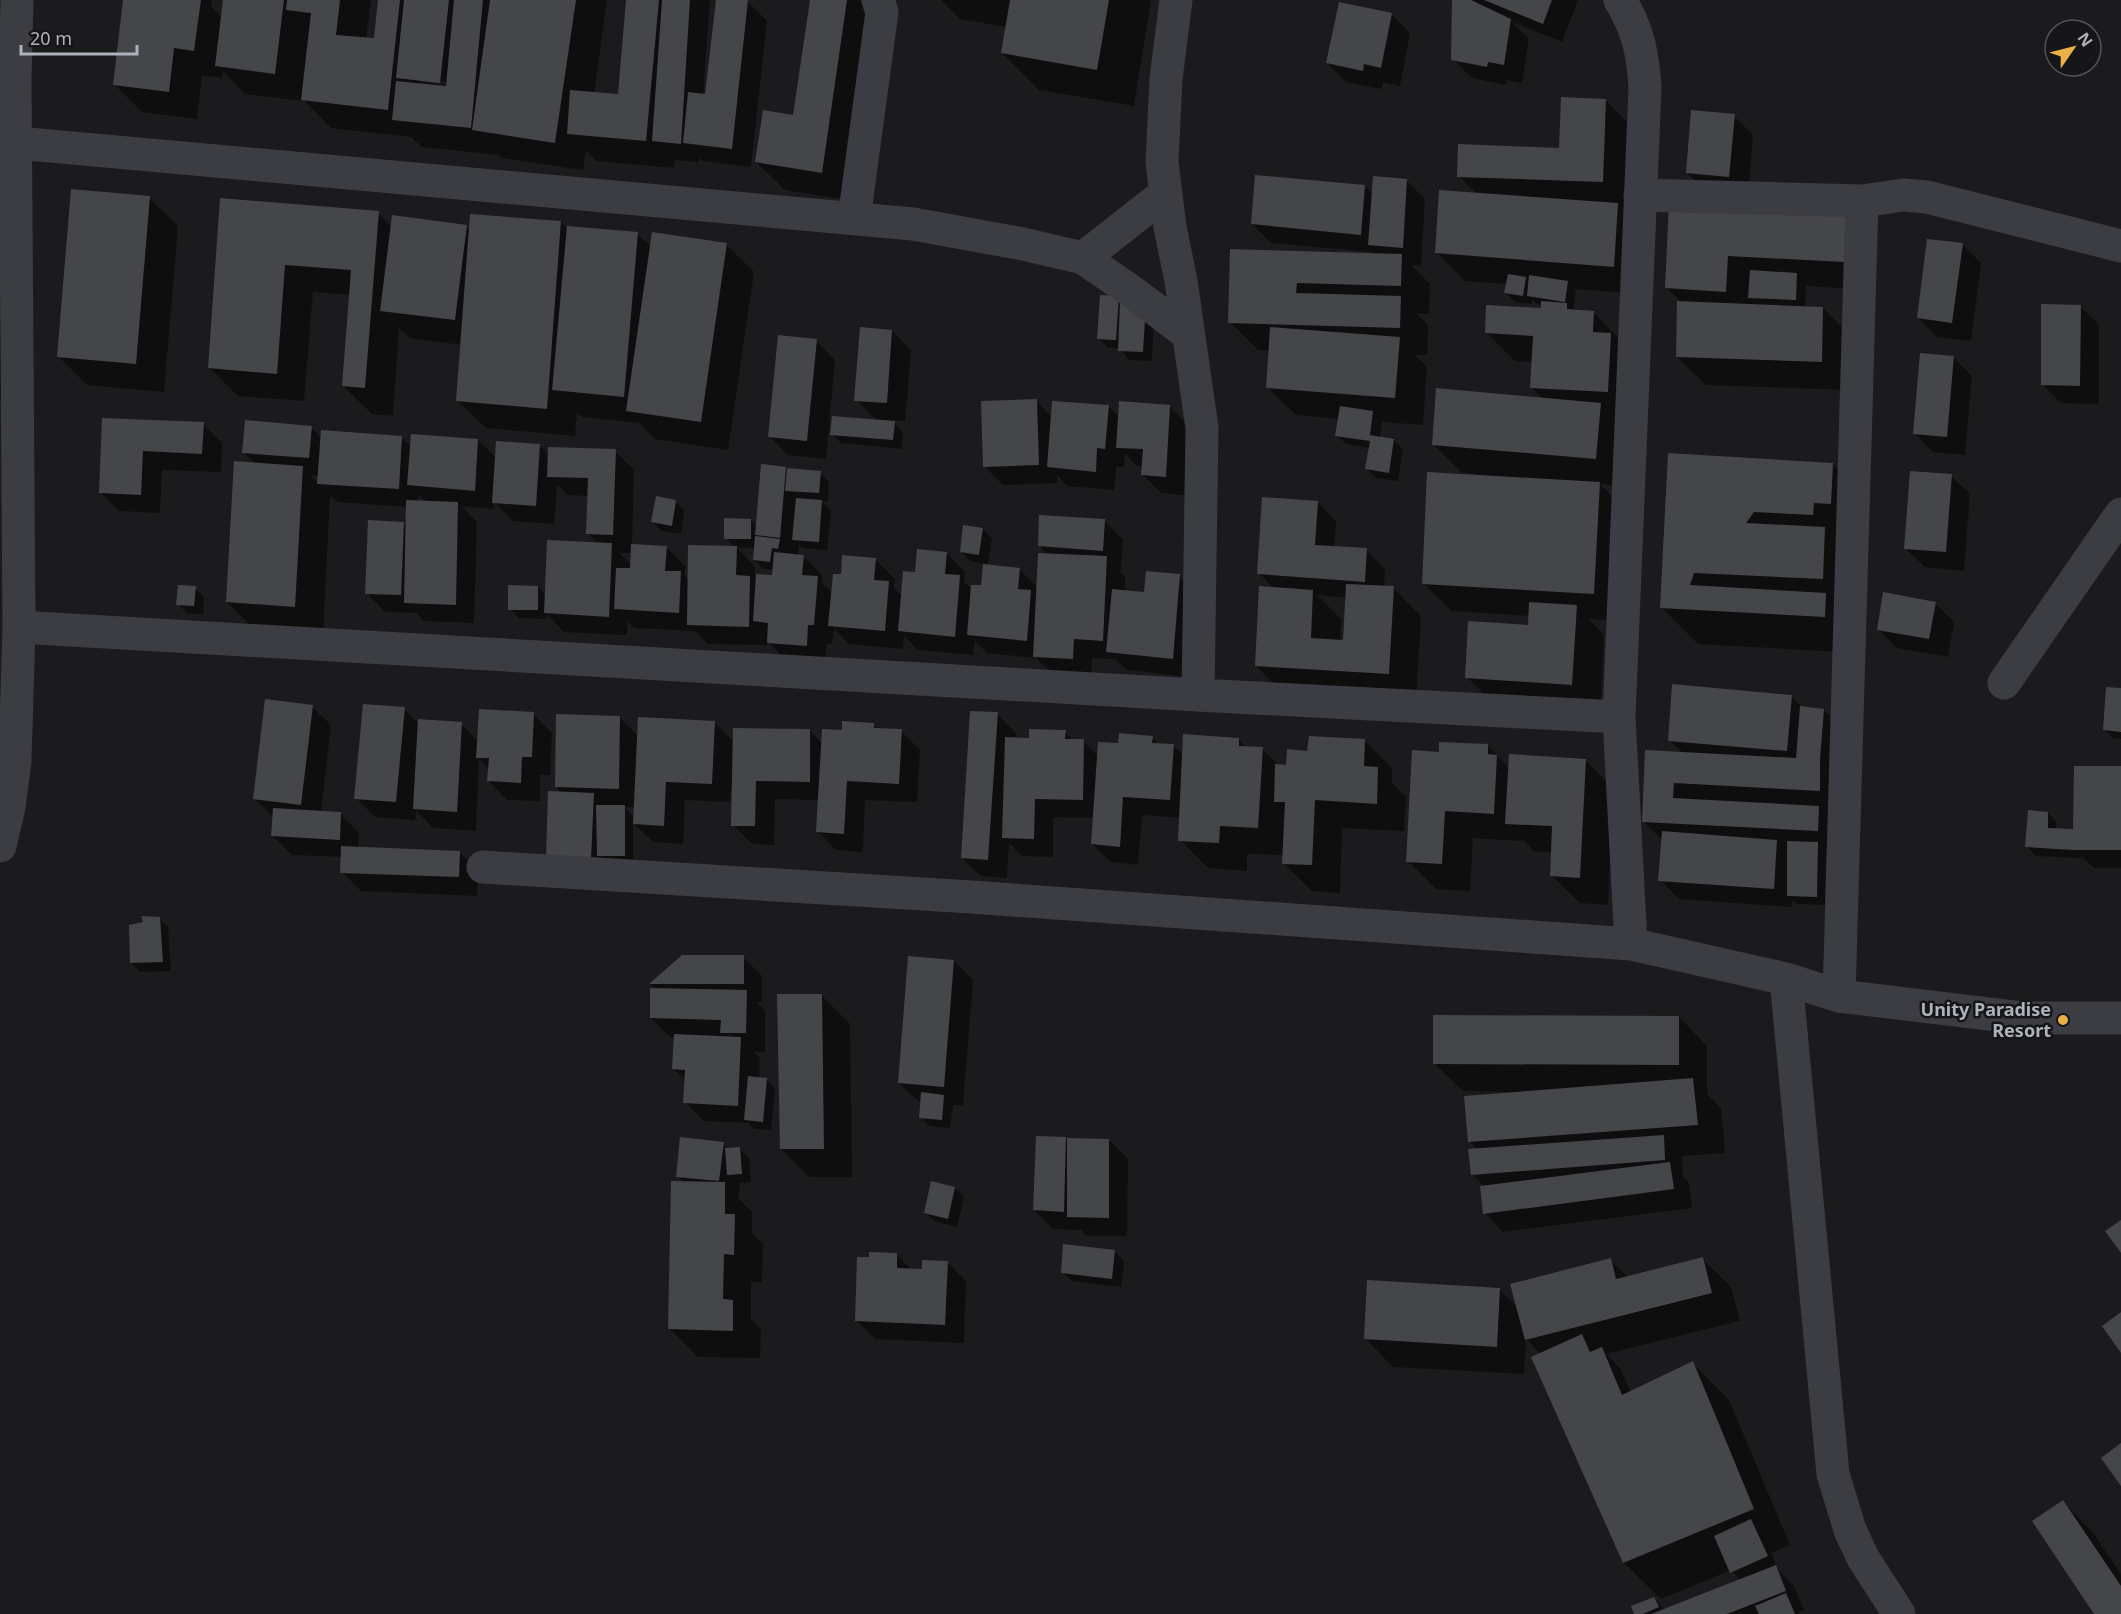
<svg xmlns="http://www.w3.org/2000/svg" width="2121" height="1614" font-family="'Noto Sans',sans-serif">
  <rect width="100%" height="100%" fill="#1b1b1d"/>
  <path fill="#0007" fill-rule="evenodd" d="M125,0H211V6L223,18L225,0H371L366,39L375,40L380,0H607L594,93L619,96L627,0H710L703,95L707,96L717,0L748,2L767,21L751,167L703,161L699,158V162L675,160L674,168L596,161L586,150L583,170L502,158L499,155L422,147L411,137L331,128L303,99L302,101L245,94L223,71L222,78L202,75L197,119L142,112L114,84ZM422,79L448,82V85L422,82Z
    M811,0H859L877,17L849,200L785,190L756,162L794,117Z
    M941,0H1151L1134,106L1039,90L1002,53L1007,27L960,19Z
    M1454,0H1578L1562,42L1512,22L1529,39L1522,83L1506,80V85L1472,78L1453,59Z
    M1391,14L1410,33L1400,86L1383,82L1382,89L1346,82L1327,63Z
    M1606,101L1634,129L1631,210L1622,209L1646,233L1642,294L1574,289L1576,291L1573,311L1593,312L1621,341L1636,420L1614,418L1628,432L1623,486L1600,484L1627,512L1622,621L1589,619L1604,635L1600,712L1495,705L1467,677L1530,627V616L1452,611L1423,583L1476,474L1461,472L1433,444L1543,399L1532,388L1533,362L1515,361L1487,333L1542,309V305L1537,304L1532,299V304L1515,302L1506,293L1508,284L1465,281L1437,253L1477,194L1459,176L1561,150Z
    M1734,116L1753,135L1748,196L1706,192L1687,173Z
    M1406,180L1425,199L1421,266L1411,265L1430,284L1429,314L1416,313L1428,325L1427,355H1415L1427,367L1423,425L1382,422L1380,438L1394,440L1403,449L1398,481L1376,478L1367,469L1370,448L1346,444L1337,435L1339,419L1296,415L1267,387L1270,351L1258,350L1230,322L1231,250L1371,254L1372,252L1271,243L1252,224L1365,186L1373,194Z
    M149,198L178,226L164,392L87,385L59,357Z
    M222,199L378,213L392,227H466L470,231L561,222L568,230L637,234L651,247L726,244L754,272L728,450L655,439L639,423L582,417L577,412L575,436L486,428L457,400L462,345L410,338L399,328L393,416L372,414L343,386L350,295L313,292L304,401L238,396L210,368Z
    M1670,205L1846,215L1872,290L1806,286L1805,307L1823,308L1851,336L1849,390L1706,385L1677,357L1682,303L1666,287Z
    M1962,244L1981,263L1971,341L1937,337L1918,318Z
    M1102,297L1154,314L1152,361L1129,360L1120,348H1108L1099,338Z
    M2080,306L2099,325V404L2061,403L2042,384Z
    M0,314L1,315V400H0Z
    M892,331L911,350L905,421L891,420L903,432L902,449L841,443L832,434L877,421L856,400Z
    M816,341L835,360L826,459L788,455L769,436Z
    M1953,357L1972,376L1965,455L1933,452L1914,433Z
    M1036,401L1052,417L1108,406L1119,417L1169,406L1188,425L1184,495L1161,493L1143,475V466H1137L1125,454L1124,467H1116L1114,490L1067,486L1057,475V483L1003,485L984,466Z
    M103,419L203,424L222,443L221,472L162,470L160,513L119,511L100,492Z
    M311,427L321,438L401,437L412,447L478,440L496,458L539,445L550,456L615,451L634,470L632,546L666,547L685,566V576L689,581L736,548L726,538L750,520L758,527L785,468L820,473L829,482L828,502L822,501L831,511L827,550L803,548L799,545L798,556H803L822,575L821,582L833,593L842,576L876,560L895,579L894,588L902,596L916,574L946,553L965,572L964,582L972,589L983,587L1019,569L1038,588L1048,555L1039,545L1104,521L1123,540L1121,569H1118L1125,577V591L1146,593L1179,576L1198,595L1191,677L1127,670L1115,659L1092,658L1091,677L1054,675L1036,658L987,653L975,641L973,655L918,650L904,636L903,649L849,644L834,629L832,644L827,643L825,664L787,661L768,642V645L708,644L695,631L634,628L627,621V635L564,632L547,614V619L519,618L510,609L538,587L546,595L599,544L588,533L589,496L568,495L557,484L554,524L513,521L494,502L493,509L461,506L477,522L474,623L424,621L416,613L385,612L367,593L403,523L407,527V507L338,502L330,495L323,634L255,630L227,602L255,464L244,452ZM310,475L319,476V484ZM418,494L426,502L418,501ZM736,547L755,548L754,559L763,569L774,570L773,576L755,575V567ZM619,553H632V565Z
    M1669,454L1833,464L1869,501L1861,653L1698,644L1661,607Z
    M1951,476L1970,494L1964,571L1925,567L1906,549Z
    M675,501L684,510L681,534L662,531L653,522Z
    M1317,502L1336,521L1334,548L1366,550L1385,569L1384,587L1393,588L1421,616L1416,701L1284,694L1256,666L1274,589L1259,573ZM1317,595L1347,598L1345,641H1340L1341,619Z
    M983,529L992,539L988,564L970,561L961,551Z
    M195,588L204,597L203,615L187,613L178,604Z
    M1935,603L1954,622L1948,657L1897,648L1878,629Z
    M2121,690V739L2113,738L2104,729Z
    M1791,696L1803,708L1824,710L1833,719L1829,769L1849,789L1846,859L1826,858L1825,905L1797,904L1793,900L1792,907L1679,899L1660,880L1663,841L1643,821L1683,753L1669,740Z
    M312,707L331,725L321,813L340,814L359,833L358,849L459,852L478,871L477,896L361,891L342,872V857L292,855L273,836L274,818L255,799Z
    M404,709L419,724H461L478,741L533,714L552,733L550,775H540V801L507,800L489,781V769L479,759L476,831L433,828L416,810L415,820L375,817L356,798Z
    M997,714L1016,733V739H1030L1065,732L1074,741H1083L1098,756L1120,745L1152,738L1159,745L1173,746L1184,756L1238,739L1247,748L1262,749L1280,766L1288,767L1309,752L1364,740L1392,768V783L1406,797L1404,831L1342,828L1340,893L1312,891L1283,863L1284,855L1247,854V871L1208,868L1180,840L1181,818L1142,815L1138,865L1111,862L1092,844L1094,818L1053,817V857L1022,856L1009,843L1007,878L981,876L962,858Z
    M620,718L638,736L714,722L734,742L809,730L822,743L844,732L873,725L878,729L901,731L920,750L917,802L865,800L863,852L836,850L817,831L819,800L775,799L774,845L752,844L733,825L734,790H731L730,802L685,800L683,844L653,842L633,823V865L567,876L562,793L556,787ZM624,807H635L634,817Z
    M1488,746L1509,768L1585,760L1613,788L1608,905L1580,903L1551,875L1552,852H1535L1521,838V841L1473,838L1470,891L1436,889L1408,861L1440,753Z
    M2121,768V868H2094L2081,856V858L2036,856L2027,847L2048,813L2057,822L2056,830L2075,831Z
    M159,918L168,927L171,971L140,972L131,962Z
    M683,956L743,957L762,976V1002H756L765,1011V1052L753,1051L760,1058L759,1079H766L775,1089L771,1130L754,1129L749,1123L704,1121L685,1102L686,1081L674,1069L675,1037H670L651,1018L656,990L651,984Z
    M954,961L973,980L963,1105H953L950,1128L930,1126L920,1117L922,1102L918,1101L899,1083Z
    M822,996L850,1024L852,1177H809L781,1149Z
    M1679,1017L1707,1046V1094L1721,1108L1725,1153L1682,1156L1683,1177L1689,1183L1692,1208L1503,1232L1485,1213V1187L1472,1174L1478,1150L1470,1142L1512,1094V1092L1463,1091L1434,1063Z
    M1037,1138L1109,1140L1128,1159L1127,1236H1087L1081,1230L1053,1229L1034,1210Z
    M723,1143L729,1150L739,1149L749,1158L751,1182L740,1183L738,1198L752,1212V1233L763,1244L762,1282H751V1319L761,1329L760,1358L698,1357L670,1329L684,1183L678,1176Z
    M955,1188L964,1197L957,1227L934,1221L925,1212Z
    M1115,1252L1124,1261L1121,1287L1072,1281L1062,1272Z
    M897,1255L912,1270L923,1271L947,1262L966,1281L964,1343L875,1339L856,1320Z
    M1703,1259L1731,1287L1740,1321L1606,1354L1620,1368L1631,1392L1692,1363L1729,1400L1790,1545L1771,1553L1776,1565L1774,1566L1794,1586L1804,1610L1798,1612L1799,1614H1635L1654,1598L1664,1610L1741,1580L1731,1570L1661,1599L1624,1563L1561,1421L1541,1354L1526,1339L1524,1374L1393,1367L1365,1338L1499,1289L1518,1308L1610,1260L1628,1277Z
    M2063,1502L2091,1530L2121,1574V1614H2096Z"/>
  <path fill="#45464a" d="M123,0H201L194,51L174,48L169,92L113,85Z
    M223,0H284L275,74L215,66Z
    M287,0H340L336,35L374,38L378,0H400L388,110L301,100L311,13L286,10Z
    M404,0H449L440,83L396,78Z
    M454,0H483L471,128L392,120L396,81L446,86Z
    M490,0H576L555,143L472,130Z
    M626,0H659L646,141L567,134L570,90L618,94Z
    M662,0H690L681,144L652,141Z
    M716,0H748L732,149L683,143L688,92L705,94Z
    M810,0H847L822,173L755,162L763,110L793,115Z
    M1010,0H1109L1097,70L1001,53Z
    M1452,0H1471L1511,19L1504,65L1488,62L1487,67L1451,60Z
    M1484,0H1552L1543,24Z
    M1339,2L1392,13L1381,68L1364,64L1363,71L1326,63Z
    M1561,97L1606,99L1603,182L1457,177L1458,144L1559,148Z
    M1691,110L1735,114L1729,177L1686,173Z
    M1255,175L1365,185L1361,235L1251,224Z
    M1373,176L1407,179L1403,248L1368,245Z
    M71,189L150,196L136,364L57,357Z
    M1439,190L1618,203L1614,267L1435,253Z
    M220,198L379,211L365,388L342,386L351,270L285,265L277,374L208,368Z
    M1669,203L1846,213L1844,262L1728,256L1726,292L1665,288Z
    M470,214L561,221L547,409L456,401Z
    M392,215L467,225L455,320L380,311Z
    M567,226L638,232L624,397L552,390Z
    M652,232L727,243L701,422L626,411Z
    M1927,239L1963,243L1952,323L1917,318Z
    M1230,249L1402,254L1401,286L1297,283L1296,293L1401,296L1400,328L1228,323Z
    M1750,270L1797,273L1796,300L1748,298Z
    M1508,274L1526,277L1523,296L1504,293Z
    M1529,275L1568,281L1565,302L1527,296Z
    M1100,295L1119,296L1116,340L1097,339Z
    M1541,301L1567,303V309L1594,311L1593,332L1611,333L1608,392L1530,388L1533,336L1485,333L1486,305L1541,308Z
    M1677,301L1823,307L1822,362L1676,357Z
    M1120,302L1146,303L1143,352L1118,351Z
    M2041,304L2081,305L2080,386L2041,385Z
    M860,327L892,330L887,403L854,401Z
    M1270,327L1400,337L1395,398L1266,388Z
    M778,335L817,339L807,441L768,437Z
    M1920,353L1954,356L1947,437L1913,434Z
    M1436,388L1601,403L1596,459L1432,445Z
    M1037,399L1039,465L983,467L981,401Z
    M1052,401L1109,405L1105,449L1097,448L1096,472L1047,467Z
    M1119,401L1170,405L1166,477L1141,475L1143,449L1116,448Z
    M1340,406L1373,411L1370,435L1394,439L1389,473L1365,469L1370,441L1335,436Z
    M832,416L895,421L893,440L830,435Z
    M102,418L204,422L202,454L143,451L141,495L99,493Z
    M245,420L312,426L309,458L242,453Z
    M321,430L402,436L399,489L317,484Z
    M411,434L478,439L475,491L407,485Z
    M496,441L540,444L536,506L492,503Z
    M548,447L616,449L613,535L586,534L588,478L547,477Z
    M1668,453L1833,463L1831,504L1814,503L1813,515L1754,512L1746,523L1825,527L1823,579L1694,573L1690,585L1826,593L1825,617L1660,608Z
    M234,461L303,466L295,607L226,602Z
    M761,464L786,467L780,538L755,535Z
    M787,468L821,471L819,493L785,491Z
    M1910,471L1952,474L1946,552L1904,549Z
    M1427,472L1600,482L1594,594L1422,584Z
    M656,496L676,500L672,526L651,522Z
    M1262,497L1318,501L1315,545L1367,548L1365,582L1257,574Z
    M796,498L822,500L819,542L792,540Z
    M406,500L458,502L456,605L404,603Z
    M1039,515L1105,519L1103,551L1038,546Z
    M724,518L751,519V539H724Z
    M368,520L404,522L401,595L365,594Z
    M963,525L983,528L979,555L960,552Z
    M755,536L780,539L778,549L772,548L770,562L753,560Z
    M547,540L612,543L609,617L544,613Z
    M631,544L667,546L665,571H681L679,613L614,609L616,568H630Z
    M688,545L737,546L736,575L750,576L749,627L687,625Z
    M917,549L947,552L945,574L960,575L955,637L898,631L903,571L915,572Z
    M774,552L804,555L802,575L818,576L814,625H808L807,646L767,643L768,623L753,621L756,574L772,575Z
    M1038,553L1107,556L1103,641L1074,639L1073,659L1033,657Z
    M842,555L876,558L874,580L889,581L885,631L828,626L833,574H841Z
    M983,564L1020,568L1018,589L1031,590L1027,641L967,635L971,585H981Z
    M1146,571L1180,574L1173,659L1106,652L1112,589L1144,592Z
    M1346,584L1394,586L1389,674L1255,666L1259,586L1313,590L1311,638L1343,640Z
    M178,585L196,586L194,606L176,605Z
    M508,585L538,586V610H508Z
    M1883,592L1936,602L1929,639L1877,630Z
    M1529,602L1577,605L1572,685L1465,678L1468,621L1528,625Z
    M1672,684L1792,695L1787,751L1668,741Z
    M2106,687L2121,688V732L2103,730Z
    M265,699L313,705L301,805L253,799Z
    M363,704L405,707L396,802L354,799Z
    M1800,706L1824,709L1820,759V791L1674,783L1673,798L1819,806L1818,831L1642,822L1645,750L1796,758Z
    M479,709L534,712L532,757H522L521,783L487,781L489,758H476Z
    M970,711L998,712L988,860L961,858Z
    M556,714L620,716L619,789L555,787Z
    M638,717L715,721L712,784L666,782L664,826L633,824Z
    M418,719L462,722L457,812L413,809Z
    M842,721L874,723V728L902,729L899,784L847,781L844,834L816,832L822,729L842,730Z
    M733,728L810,729V782L756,781L755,826H731Z
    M1029,729L1066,730L1065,739H1084L1083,800L1035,799L1034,839L1002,838L1005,737L1029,738Z
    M1119,733L1153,736L1152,743L1174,744L1170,800L1123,797L1120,847L1091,844L1098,742L1118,743Z
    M1183,734L1239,738V746L1263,747L1258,828L1220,826L1219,843L1178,841Z
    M1309,736L1365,739L1364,766L1378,767L1377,804L1315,800L1312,865L1282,864L1285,802H1274L1275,764L1286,765L1287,749L1307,751Z
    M1439,742L1488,744V754L1497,755L1494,814L1445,811L1442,864L1406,862L1412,750L1439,752Z
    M1509,754L1586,759L1580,878L1550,876L1552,826L1505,824Z
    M2074,766H2121V850H2073V843V850L2025,847L2028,810L2048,812V828L2073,829Z
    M548,791L594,793L591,860L546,858Z
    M596,805H625V856H597Z
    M273,808L341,812L340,840L271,836Z
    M1662,831L1777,840L1774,889L1658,881Z
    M1787,841L1818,842L1817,897L1787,896Z
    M341,846L460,851L459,877L340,873Z
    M141,916L160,917L163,962L130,963L129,925L143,922Z
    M682,955H744V984H649Z
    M908,956L954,960L944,1087L898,1083Z
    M650,988L747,990L746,1033H720L721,1020L650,1018Z
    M777,994H822L824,1149H780Z
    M1433,1015L1679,1016V1065L1433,1064Z
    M674,1034L741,1037L738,1106L683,1103L685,1070L672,1069Z
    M748,1076L767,1078L763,1122L744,1120Z
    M1693,1078L1698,1125L1468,1142L1464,1096Z
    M921,1092L944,1095L942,1120L919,1118Z
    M1664,1135L1665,1160L1471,1175L1468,1149Z
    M1036,1136L1066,1137L1064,1212L1033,1210Z
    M680,1137L724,1142L719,1181L676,1177Z
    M1067,1138L1109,1139V1218L1067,1217Z
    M740,1147L742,1174L727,1175L725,1148Z
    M1670,1162L1674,1189L1483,1214L1480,1186Z
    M671,1181L725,1182V1214H735L734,1255L724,1254L723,1299L733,1300V1331L668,1329Z
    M931,1181L955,1187L948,1219L924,1213Z
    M2121,1220V1253L2105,1231Z
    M1063,1244L1115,1250L1112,1279L1061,1273Z
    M869,1252L897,1253V1268L922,1269V1260L948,1261L945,1325L855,1321L857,1257H869Z
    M1703,1257L1712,1293L1525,1340L1510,1284L1611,1258L1616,1279Z
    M1367,1280L1500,1288L1497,1347L1364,1339Z
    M2121,1312V1353L2102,1326Z
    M1582,1334L1590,1352L1602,1347L1622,1395L1693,1361L1754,1509L1623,1563L1531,1357Z
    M2121,1443V1486L2101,1458Z
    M2063,1500L2121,1586V1614H2094L2032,1521Z
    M1751,1519L1768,1556L1730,1573L1714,1536Z
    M1776,1565L1786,1591L1727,1614H1651Z
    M1786,1593L1795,1614H1759L1755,1606Z
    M1654,1597L1659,1607L1643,1614H1634L1631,1606Z"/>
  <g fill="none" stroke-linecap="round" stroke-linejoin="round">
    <path stroke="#3c3d42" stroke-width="33" d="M1176,0L1166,79L1162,162L1170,227L1181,281L1202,428L1198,695
      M1620,0C1638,29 1643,54 1645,88L1619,717L1631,944L1786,979L1839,996L2022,1018H2121
      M0,143H17L913,224L1023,244L1083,258L1131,291L1188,334
      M1640,195L1862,201L1903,195L1927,197L2121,246
      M854,219L882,12L878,0
      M1083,258L1166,193
      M19,627L1198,695L1619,717
      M2004,683L2121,514
      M0,846L9,807L15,761L19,627L15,80L17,0
      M483,867L971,897L1631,944
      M1786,979L1833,1474L1850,1530L1863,1558L1899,1614
      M1839,996L1862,201"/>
  </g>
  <circle fill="#e8b147" stroke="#161618" stroke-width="2" cx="2063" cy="1020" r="6"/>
  <g text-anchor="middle" stroke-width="5" stroke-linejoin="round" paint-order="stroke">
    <g font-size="18" font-weight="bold" fill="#aeb2bb" stroke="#161618" text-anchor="end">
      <text x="2051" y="1016">Unity Paradise<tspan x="2051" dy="21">Resort</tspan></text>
    </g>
  </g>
  <g transform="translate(2073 48) rotate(55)"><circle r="28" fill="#161618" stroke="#535459" stroke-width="1.5"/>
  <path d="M0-4.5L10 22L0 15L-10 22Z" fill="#e8b147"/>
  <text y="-9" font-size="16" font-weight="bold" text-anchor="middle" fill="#aeb2bb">N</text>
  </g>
  <path d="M21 45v9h116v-9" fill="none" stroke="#aeb2bb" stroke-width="3"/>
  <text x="30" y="45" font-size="18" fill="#aeb2bb" stroke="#161618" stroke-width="4.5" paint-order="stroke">20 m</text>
</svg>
